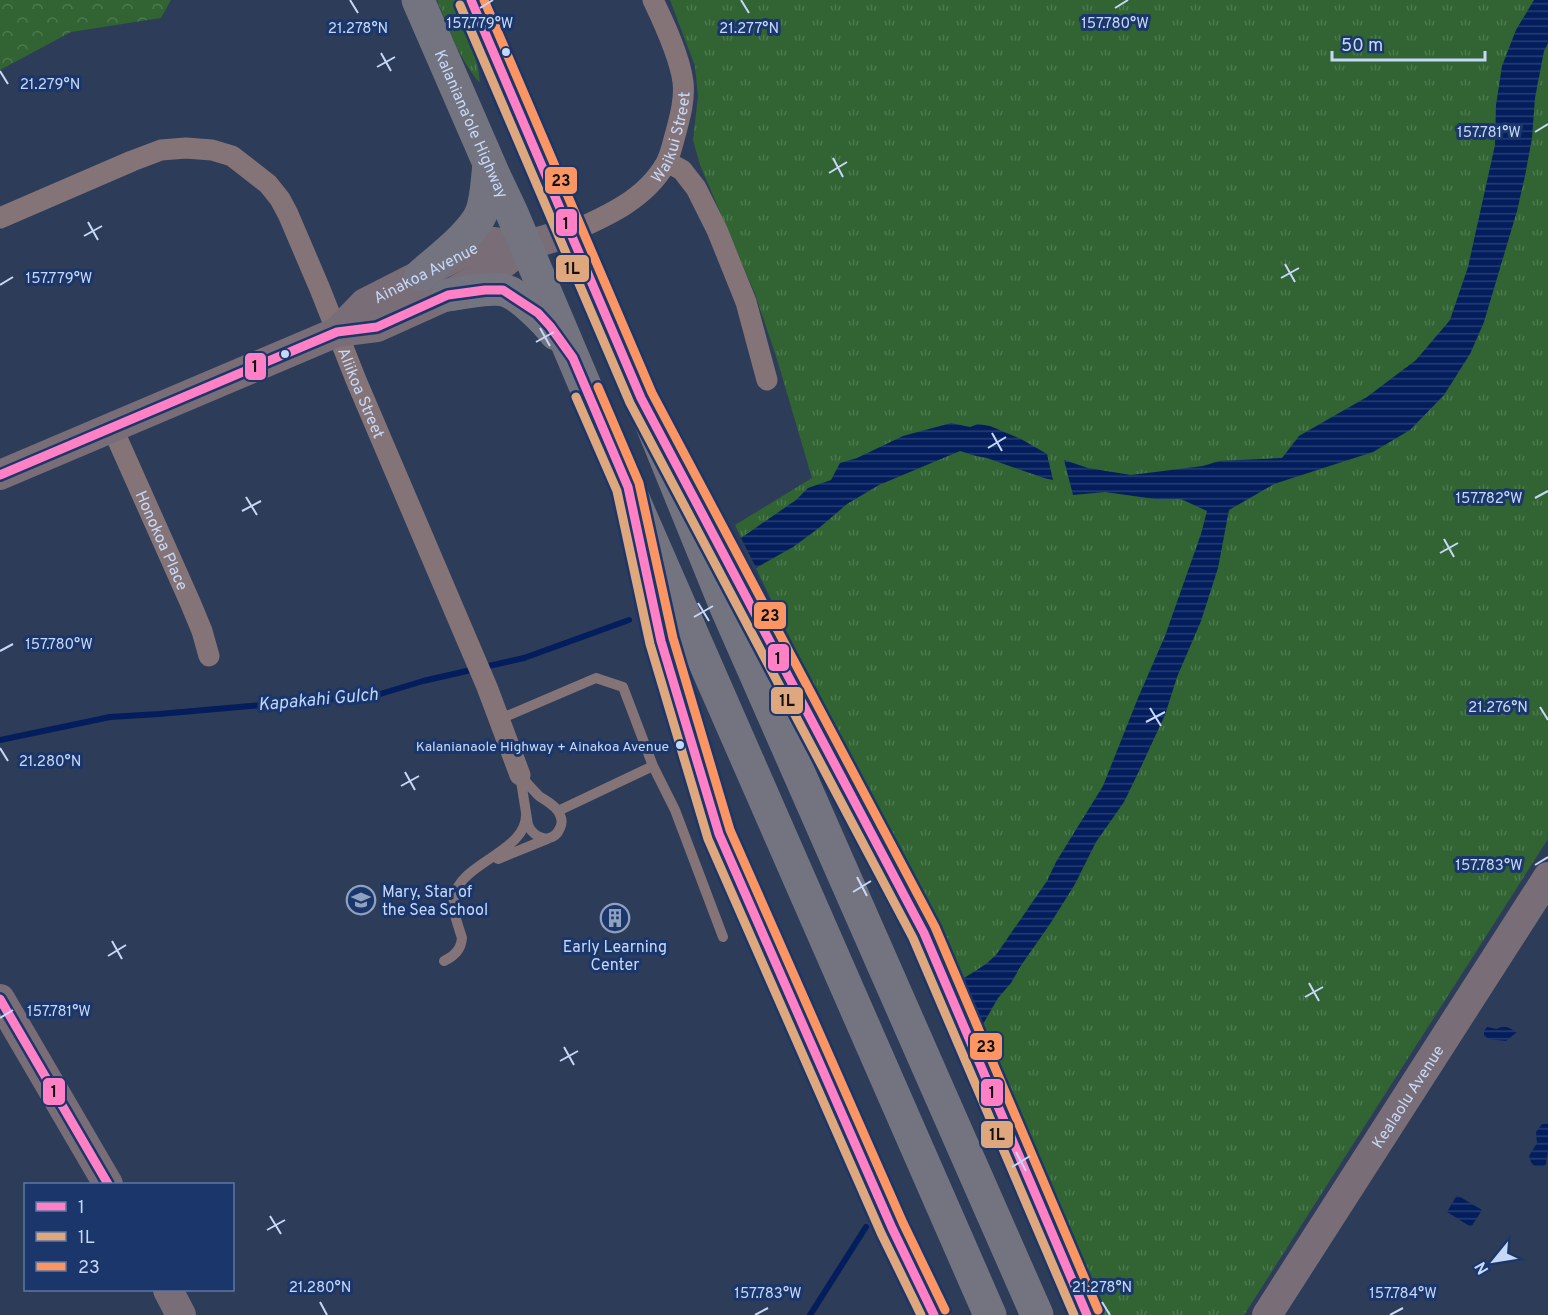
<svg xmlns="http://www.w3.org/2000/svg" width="1548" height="1315" font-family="Overpass,sans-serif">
  <defs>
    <pattern id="grass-tufts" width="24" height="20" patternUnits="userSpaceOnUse" patternTransform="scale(1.5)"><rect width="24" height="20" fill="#316432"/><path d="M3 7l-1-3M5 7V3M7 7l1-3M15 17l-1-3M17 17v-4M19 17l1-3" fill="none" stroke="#4d7950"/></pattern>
    <pattern id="forest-crowns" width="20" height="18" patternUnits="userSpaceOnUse" patternTransform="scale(1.5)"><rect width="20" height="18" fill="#316432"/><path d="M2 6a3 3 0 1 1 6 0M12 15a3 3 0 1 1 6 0" fill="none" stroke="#4d7950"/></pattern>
    <pattern id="water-rules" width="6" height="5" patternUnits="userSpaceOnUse" patternTransform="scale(1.5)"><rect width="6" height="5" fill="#041e5d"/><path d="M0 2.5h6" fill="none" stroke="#273e75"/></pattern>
  </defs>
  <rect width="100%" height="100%" fill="#2d3c58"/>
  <path fill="url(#grass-tufts)" d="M437,0H455C466,29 477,51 480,83C459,59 449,29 437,0Z
    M670,0H1548V839L1244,1315H1099L853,769L735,525L812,478L776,356L755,294L700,165L693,140L698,96L695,66Z"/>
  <path fill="url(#forest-crowns)" d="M0,0H171L161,18L71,32L0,70Z"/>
  <path fill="url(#water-rules)" d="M1534,0H1548V43L1544,51L1535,98L1532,138L1525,176L1517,211L1484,322L1470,354L1444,395L1410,430L1373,452L1274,484L1229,510L1218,568L1201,621L1177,677L1165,715L1140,769L1124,802L1096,842L1075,884L1050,924L1022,964L1011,983L998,998L979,1031L958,982L986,964L996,955L1047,881L1056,862L1103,786L1138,698L1165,636L1201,534L1207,511L1181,499H1155L1105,492L1073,495L1064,460L1088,468L1131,475L1203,466L1219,461L1282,458L1299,436L1367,397L1416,360L1450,320L1468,267L1495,145L1496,105L1502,66L1516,30Z
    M951,423L970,427L978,424L990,426L1021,439L1047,454L1053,480L1044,478L987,458L976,456L960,451L879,485L847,504L819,528L793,547L756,568L741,538L796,500L808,488L831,480L840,463L857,458L903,436Z
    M1487,1027L1497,1029L1501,1027H1507L1517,1032L1506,1041L1488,1039L1484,1035V1031Z
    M1542,1124H1548V1149L1546,1164L1543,1167L1534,1166L1531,1162L1529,1156L1537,1143L1536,1132Z
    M1457,1195L1482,1210L1471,1227L1447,1212Z"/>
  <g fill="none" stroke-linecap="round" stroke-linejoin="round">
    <path stroke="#041e5d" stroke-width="6" d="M0,740L110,717L159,714L377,695L423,681L524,658L629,620
      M810,1315L866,1227"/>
    <path stroke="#857477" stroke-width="10" d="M500,719L596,678L623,687L653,766L675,810L723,937
      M520,775C526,782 532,789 539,796C546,801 557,806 560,815C562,819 562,824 560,828C553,845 534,839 528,825Z
      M558,811L653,766
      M498,859L547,839
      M444,961C454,956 461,950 462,938C458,925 452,911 454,897C461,861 529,852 526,812"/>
    <g stroke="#857477" stroke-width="21">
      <path d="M667,162L682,170L696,188L717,230L746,302L767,380"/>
      <path id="s1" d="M0,218L132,161L161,150L186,148L212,150L232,156L268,184L280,199L288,214L320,289L356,380L487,687L520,775"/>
      <path id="s2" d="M571,232C607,216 646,199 666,163C671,154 673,142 676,132C680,117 685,99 683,82C680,57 664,23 653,0"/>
      <path id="s3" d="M112,427L190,602L202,631L209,656"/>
    </g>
    <g stroke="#796e77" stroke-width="30">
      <path id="s4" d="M337,332L365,303L487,241L525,246"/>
      <path d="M0,475L337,332L377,327L448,295L500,266L525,246L571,232"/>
      <path d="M0,999L108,1184"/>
      <path d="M168,1290L181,1315"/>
      <path id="s5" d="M1267,1315L1548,877"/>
    </g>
    <g stroke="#747380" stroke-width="33">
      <path id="s6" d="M418,0L494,175L511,211L628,487L990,1315"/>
      <path d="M471,0L641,398L726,607L1037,1315"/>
      <path d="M421,275C439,259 475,232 482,211C487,196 487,180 489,164"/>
      <path d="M448,295C462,293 491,287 503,290C519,293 547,322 556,334"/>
      <path d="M643,556L661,641L719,834L892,1228L934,1315"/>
      <path d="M732,570L924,933L1087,1315"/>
    </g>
    <g stroke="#1b366a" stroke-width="14">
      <path id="bus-1" d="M471,0L641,398L924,933L1087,1315
        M0,475L337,332L377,327L448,295L485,290H503L538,313L550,326L573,358L628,487L661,641L719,834L892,1228L934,1315
        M0,999L108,1184"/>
    </g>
    <g stroke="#1b366a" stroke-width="14">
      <path id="bus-2" d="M460,5L630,403L913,938L1074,1315
        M576,397L617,491L650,644L708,839L881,1233L921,1315"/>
    </g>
    <g stroke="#1b366a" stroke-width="14">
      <path id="bus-3" d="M484,0L652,393L935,927L1098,1310
        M598,387L639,483L673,638L730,830L903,1223L945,1310"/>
    </g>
    <use href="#bus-1" stroke="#ff80c5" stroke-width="9"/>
    <use href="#bus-2" stroke="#dfa77e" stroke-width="9"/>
    <use href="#bus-3" stroke="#fb9564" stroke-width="9"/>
  </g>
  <path fill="none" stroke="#c6d8f8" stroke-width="2" d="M350,0L358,13M741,0L749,13M480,8L493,0M1115,8L1128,0M381,53L391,71M377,67L395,57M0,71L8,84M1535,132L1548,124M833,158L843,177M829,173L847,162M88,222L98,240M84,236L102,226M1285,264L1295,282M1281,278L1299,268M0,285L13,277M540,328L550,346M536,342L554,332M992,433L1002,451M988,448L1006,437M246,497L257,515M1535,498L1548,491M242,511L261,501M1444,539L1454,557M1440,553L1458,543M698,603L709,621M694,617L713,606M0,651L13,644M1540,707L1548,720M1150,708L1161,726M1146,722L1165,712M0,748L8,761M405,772L415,790M401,786L419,776M1535,865L1548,857M857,877L867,896M853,892L871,881M112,941L122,959M108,956L126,945M1309,983L1319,1001M1305,997L1323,987M0,1018L13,1010M564,1047L574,1065M560,1061L578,1051M1016,1152L1026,1171M1012,1167L1030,1156M270,1216L281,1234M267,1230L285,1220M320,1302L327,1315M1102,1302L1110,1315M755,1315L768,1308M1390,1315L1403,1308"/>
  <defs>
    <g id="school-ring" transform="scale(1.5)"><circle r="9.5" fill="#1b366a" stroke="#90a1c0" stroke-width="1.5"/><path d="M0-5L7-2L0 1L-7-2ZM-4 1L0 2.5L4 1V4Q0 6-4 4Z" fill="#90a1c0"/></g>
    <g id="building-ring" transform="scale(1.5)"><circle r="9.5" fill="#1b366a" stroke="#90a1c0" stroke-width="1.5"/><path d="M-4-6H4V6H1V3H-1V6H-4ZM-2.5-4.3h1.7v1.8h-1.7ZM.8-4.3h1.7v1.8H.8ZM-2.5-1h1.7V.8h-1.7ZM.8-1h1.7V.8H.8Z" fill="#90a1c0"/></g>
  </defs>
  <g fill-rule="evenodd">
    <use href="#school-ring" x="361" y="900"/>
    <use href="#building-ring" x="615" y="918"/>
  </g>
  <g fill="#c6d8f8" stroke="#1b366a" stroke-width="2">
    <circle cx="506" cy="52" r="5"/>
    <circle cx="285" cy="354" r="5"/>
    <circle cx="680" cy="745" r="5"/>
  </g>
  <g text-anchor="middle" stroke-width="6" stroke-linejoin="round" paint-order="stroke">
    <g font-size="14" fill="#c6d8f8" stroke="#1b366a" text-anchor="end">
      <text x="669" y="751">Kalanianaole Highway + Ainakoa Avenue</text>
    </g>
    <g font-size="16" fill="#c6d8f8" stroke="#1b366a">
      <text dy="6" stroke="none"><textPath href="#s6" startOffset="135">Kalaniana’ole Highway</textPath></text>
      <text dy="6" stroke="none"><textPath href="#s2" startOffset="146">Waikui Street</textPath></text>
      <text dy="6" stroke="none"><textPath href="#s4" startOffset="108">Ainakoa Avenue</textPath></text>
      <text dy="6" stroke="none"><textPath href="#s1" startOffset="522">Aliikoa Street</textPath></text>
      <text dy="6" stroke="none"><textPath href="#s3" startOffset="124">Honokoa Place</textPath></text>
      <text dy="6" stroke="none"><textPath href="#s5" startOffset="260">Kealaolu Avenue</textPath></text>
    </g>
    <g font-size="16" fill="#c6d8f8" stroke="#1b366a" text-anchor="start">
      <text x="382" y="897">Mary, Star of<tspan x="382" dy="18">the Sea School</tspan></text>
      <text x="615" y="952" text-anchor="middle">Early Learning<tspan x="615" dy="18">Center</tspan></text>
    </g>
    <g font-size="18" font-style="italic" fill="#bfd6fe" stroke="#1b366a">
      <text transform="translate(318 699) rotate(-5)" y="6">Kapakahi Gulch</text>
    </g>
  </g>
  <g font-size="15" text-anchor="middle" fill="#c6d8f8" stroke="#1b366a" stroke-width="6" stroke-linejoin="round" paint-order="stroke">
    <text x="1115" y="28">157.780°W</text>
    <text x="480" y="28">157.779°W</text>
    <text x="358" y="33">21.278°N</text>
    <text x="749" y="33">21.277°N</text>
    <text x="50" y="89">21.279°N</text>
    <text x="1489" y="137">157.781°W</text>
    <text x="59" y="283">157.779°W</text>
    <text x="1489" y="503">157.782°W</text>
    <text x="59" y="649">157.780°W</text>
    <text x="1498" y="712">21.276°N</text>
    <text x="50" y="766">21.280°N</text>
    <text x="1489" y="870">157.783°W</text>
    <text x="59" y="1016">157.781°W</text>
    <text x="320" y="1292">21.280°N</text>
    <text x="1102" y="1292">21.278°N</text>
    <text x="768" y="1298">157.783°W</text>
    <text x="1403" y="1298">157.784°W</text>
  </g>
  <g stroke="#1b366a" stroke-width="2">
    <rect x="544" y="166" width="34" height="29" rx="6" fill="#fb9564"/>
    <rect x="555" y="208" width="23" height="29" rx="6" fill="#ff80c5"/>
    <rect x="555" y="254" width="35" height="29" rx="6" fill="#dfa77e"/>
    <rect x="244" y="352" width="23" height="29" rx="6" fill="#ff80c5"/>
    <rect x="753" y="601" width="34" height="29" rx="6" fill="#fb9564"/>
    <rect x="767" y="643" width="23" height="29" rx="6" fill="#ff80c5"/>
    <rect x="770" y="686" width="34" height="29" rx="6" fill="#dfa77e"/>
    <rect x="969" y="1032" width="34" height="29" rx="6" fill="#fb9564"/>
    <rect x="42" y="1077" width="24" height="29" rx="6" fill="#ff80c5"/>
    <rect x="980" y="1078" width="24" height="29" rx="6" fill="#ff80c5"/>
    <rect x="980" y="1120" width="34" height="29" rx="6" fill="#dfa77e"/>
  </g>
  <g font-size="16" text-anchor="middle" font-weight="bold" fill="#111">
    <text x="561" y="186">23</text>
    <text x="566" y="229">1</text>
    <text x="572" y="274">1L</text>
    <text x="255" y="372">1</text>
    <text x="770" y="621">23</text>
    <text x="778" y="664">1</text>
    <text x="787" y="706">1L</text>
    <text x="986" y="1052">23</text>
    <text x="54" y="1097">1</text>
    <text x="992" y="1098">1</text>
    <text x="997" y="1140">1L</text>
  </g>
  <rect x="24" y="1183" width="210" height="108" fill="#1b366a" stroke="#5f77a3" stroke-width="1.5"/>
  <rect x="36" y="1202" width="30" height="9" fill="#ff80c5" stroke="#5f77a3" stroke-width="1.5"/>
  <text x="78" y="1213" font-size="18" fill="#c6d8f8">1</text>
  <rect x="36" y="1232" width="30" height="9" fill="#dfa77e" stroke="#5f77a3" stroke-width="1.5"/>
  <text x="78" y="1243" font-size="18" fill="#c6d8f8">1L</text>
  <rect x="36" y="1262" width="30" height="9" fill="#fb9564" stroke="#5f77a3" stroke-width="1.5"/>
  <text x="78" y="1273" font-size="18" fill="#c6d8f8">23</text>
  <g transform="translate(1494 1261) rotate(240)" stroke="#1b366a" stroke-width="4.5" paint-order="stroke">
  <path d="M0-4.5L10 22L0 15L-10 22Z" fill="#c6d8f8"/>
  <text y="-9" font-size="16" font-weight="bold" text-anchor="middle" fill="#c6d8f8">N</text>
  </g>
  <path d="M1332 51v9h153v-9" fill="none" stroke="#c6d8f8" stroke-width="3"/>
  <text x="1341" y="51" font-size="18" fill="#c6d8f8" stroke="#1b366a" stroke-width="4.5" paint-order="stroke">50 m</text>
</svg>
